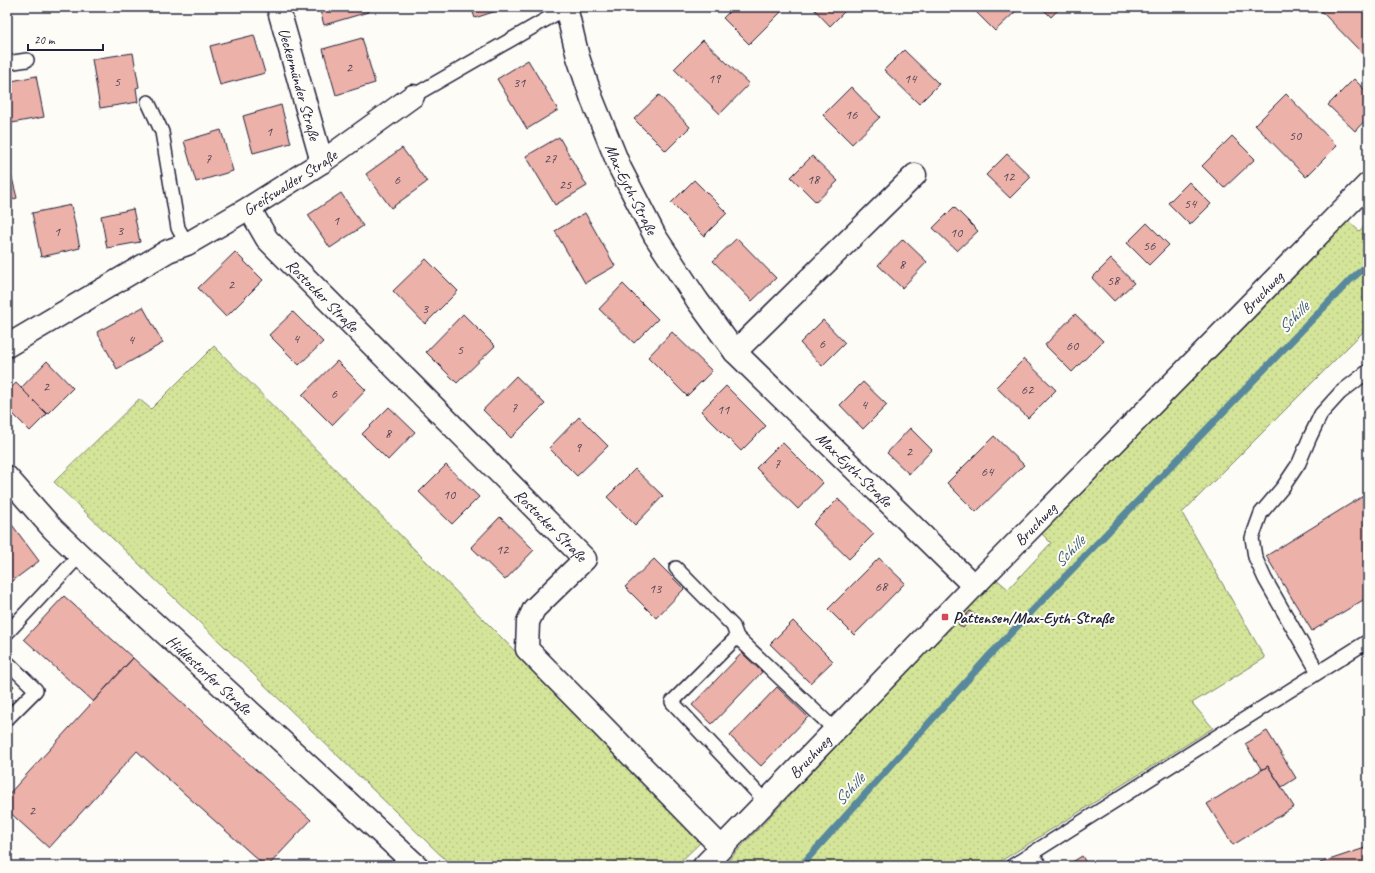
<svg xmlns="http://www.w3.org/2000/svg" width="1375" height="873" font-family="Caveat,sans-serif">
  <defs>
    <pattern id="grass-dots" width="8" height="8" patternUnits="userSpaceOnUse"><rect width="8" height="8" fill="#d4e599"/><path d="M2 2h.1M6 6h.1" fill="none" stroke="#b6c485" stroke-width="1.8" stroke-linecap="round"/></pattern>
  </defs>
  <rect width="100%" height="100%" fill="#fdfcf7"/>
  <filter id="ink" filterUnits="userSpaceOnUse"><feTurbulence type="fractalNoise" baseFrequency=".025" numOctaves="2"/><feDisplacementMap in="SourceGraphic" scale="8" xChannelSelector="R" yChannelSelector="G"/><feConvolveMatrix kernelMatrix="1 2 1 2 8 2 1 2 1" color-interpolation-filters="sRGB"/></filter>
  <g filter="url(#ink)">
    <path fill="url(#grass-dots)" stroke="#7b846a" d="M1345,218L1359,231L1368,223V327L1182,513L1265,658L1192,703L1213,728L993,866H723L995,578L1008,589L1051,543L1039,531Z
      M214,346L702,841L676,866H452L54,482L139,399L151,409Z"/>
    <g fill="none" stroke-linecap="round" stroke-linejoin="round">
      <path stroke="#59889c" stroke-width="7" d="M801,866L987,658L1351,279L1368,265"/>
    </g>
    <path fill="#ecb1a9" stroke="#22223b" d="M319,7H367L368,12L324,25Z
      M471,7H508L475,18Z
      M734,7H776L781,12L749,44L723,18Z
      M812,7H849L830,26Z
      M973,7H1014L1017,10L995,31L972,8Z
      M1041,7H1061L1051,17Z
      M1325,7H1368V47L1362,53L1321,11Z
      M254,35L265,73L220,85L210,46Z
      M362,38L375,83L336,95L323,49Z
      M703,40L749,84L720,114L674,69Z
      M904,50L939,84L919,104L884,70Z
      M133,53L139,87L136,88L138,102L100,108L92,59Z
      M528,60L558,110L527,129L497,79Z
      M36,76L44,117L7,124V82Z
      M1354,79L1368,93V117L1355,131L1328,105Z
      M851,87L880,117L852,144L823,115Z
      M1286,94L1337,146L1306,177L1255,125Z
      M659,95L690,127L666,151L634,119Z
      M281,105L291,143L253,153L243,116Z
      M221,130L233,171L196,182L184,141Z
      M1232,136L1255,159L1224,188L1202,166Z
      M559,137L587,186L555,205L526,156Z
      M402,148L427,182L391,208L366,174Z
      M1007,154L1031,177L1010,198L986,175Z
      M812,156L838,181L816,202L791,177Z
      M8,162L17,198L7,201V163Z
      M694,180L727,213L704,236L671,203Z
      M1189,182L1211,204L1190,225L1168,203Z
      M341,193L363,226L330,248L308,215Z
      M71,205L80,248L41,257L32,213Z
      M954,207L978,231L957,251L933,228Z
      M133,209L140,242L107,248L101,216Z
      M585,213L615,266L585,283L555,231Z
      M1147,223L1169,245L1149,265L1127,243Z
      M737,238L776,278L752,301L713,261Z
      M903,239L927,262L902,288L878,265Z
      M235,252L263,280L226,317L198,288Z
      M426,259L458,291L425,324L393,291Z
      M1111,259L1134,283L1114,301L1092,278Z
      M623,284L658,319L634,343L599,309Z
      M143,307L163,343L117,369L97,332Z
      M293,312L323,342L299,365L269,335Z
      M463,314L495,346L457,383L426,352Z
      M1075,314L1103,341L1072,372L1045,345Z
      M823,320L845,343L822,366L800,343Z
      M672,332L712,371L687,396L648,357Z
      M1024,359L1056,390L1028,418L996,387Z
      M47,361L73,388L47,414L21,388Z
      M337,361L366,390L332,425L302,395Z
      M516,376L545,404L511,438L483,410Z
      M863,382L887,405L863,429L840,405Z
      M16,383L47,414L30,431L7,408V392Z
      M726,386L766,426L741,451L701,411Z
      M1368,395V409L1362,399Z
      M389,407L415,432L388,460L362,434Z
      M579,417L608,446L577,476L549,448Z
      M910,428L932,450L909,474L887,453Z
      M994,436L1024,465L976,512L947,483Z
      M782,442L823,483L798,509L756,468Z
      M446,465L479,497L452,524L419,492Z
      M635,469L663,496L635,525L607,497Z
      M1368,493V597L1312,631L1266,556Z
      M838,499L874,534L849,559L813,524Z
      M500,517L534,550L505,580L471,547Z
      M7,518L39,561L7,585Z
      M879,558L905,583L854,635L828,609Z
      M654,559L684,589L656,618L625,587Z
      M64,596L133,658L93,702L24,639Z
      M970,611L975,615L963,628L958,624Z
      M793,621L833,661L810,683L770,644Z
      M742,653L762,672L712,724L692,705Z
      M133,658L311,820L268,866H265L137,751L49,848L7,810V796Z
      M7,680L14,686L7,694Z
      M777,687L808,717L761,766L730,736Z
      M1267,731L1296,778L1282,787L1268,766L1262,770L1245,744Z
      M1268,766L1294,807L1233,845L1207,804Z
      M1368,834V866H1321L1320,863L1368,847L1365,835Z
      M1082,856L1088,866H1066Z"/>
    <g fill="none" stroke-linecap="round" stroke-linejoin="round">
      <g stroke="#22223b" stroke-width="16">
        <path id="service" d="M7,63L27,60
          M413,96L566,8
          M148,102L162,132L178,228L187,244
          M676,568L733,626L737,637
          M7,633L80,555
          M7,662L36,690L7,719
          M1318,672L1265,579L1255,557L1252,538L1261,513L1283,487L1299,463L1310,437L1321,414L1340,393L1367,372
          M766,802L672,702L737,637L835,730
          M1031,854L1041,866
          M1012,866L1368,641"/>
      </g>
      <g stroke="#22223b" stroke-width="25">
        <g id="minor">
          <path id="s1" d="M278,7L322,162"/>
          <path id="s2" d="M566,7L578,57L592,99L620,168L655,236L697,300L735,352L974,586"/>
          <path id="s3" d="M249,208L267,239L585,559L534,609L528,622L527,649L721,847"/>
          <path id="s4" d="M7,346L168,251L187,244L249,208L322,162L413,96"/>
          <path d="M735,352L915,175"/>
          <path id="s5" d="M7,477L53,529L80,555L417,866"/>
          <path id="s6" d="M704,866L974,586L1368,184"/>
        </g>
      </g>
      <use href="#service" stroke="#fdfcf7" stroke-width="13"/>
      <use href="#minor" stroke="#fdfcf7" stroke-width="22"/>
    </g>
  </g>
  <rect fill="#d1495b" stroke="#fdfcf7" stroke-width="1.5" x="941" y="613" width="8" height="8" rx="2"/>
  <g text-anchor="middle" stroke-width="4" stroke-linejoin="round" paint-order="stroke">
    <g font-size="14" fill="#544656">
      <text x="349" y="72">2</text>
      <text x="714" y="83">19</text>
      <text x="910" y="83">14</text>
      <text x="117" y="86">5</text>
      <text x="519" y="87">31</text>
      <text x="851" y="119">16</text>
      <text x="269" y="136">1</text>
      <text x="1295" y="140">50</text>
      <text x="208" y="163">7</text>
      <text x="550" y="163">27</text>
      <text x="1008" y="181">12</text>
      <text x="397" y="184">6</text>
      <text x="813" y="184">18</text>
      <text x="565" y="189">25</text>
      <text x="1190" y="208">54</text>
      <text x="336" y="225">1</text>
      <text x="120" y="235">3</text>
      <text x="57" y="236">1</text>
      <text x="956" y="237">10</text>
      <text x="1149" y="250">56</text>
      <text x="902" y="269">8</text>
      <text x="1113" y="285">58</text>
      <text x="231" y="289">2</text>
      <text x="425" y="313">3</text>
      <text x="296" y="343">4</text>
      <text x="131" y="344">4</text>
      <text x="822" y="348">6</text>
      <text x="1072" y="350">60</text>
      <text x="460" y="354">5</text>
      <text x="46" y="391">2</text>
      <text x="1027" y="394">62</text>
      <text x="334" y="398">6</text>
      <text x="864" y="409">4</text>
      <text x="514" y="412">7</text>
      <text x="723" y="414">11</text>
      <text x="388" y="438">8</text>
      <text x="578" y="452">9</text>
      <text x="909" y="456">2</text>
      <text x="777" y="468">7</text>
      <text x="987" y="476">64</text>
      <text x="449" y="499">10</text>
      <text x="502" y="554">12</text>
      <text x="881" y="591">68</text>
      <text x="655" y="593">13</text>
      <text x="32" y="815">2</text>
    </g>
    <g font-size="16" fill="#22223b" stroke="#fdfcf7">
      <text dy="6" stroke="none"><textPath href="#s1" startOffset="80">Ueckermünder Straße</textPath></text>
      <text dy="6" stroke="none"><textPath href="#s4" startOffset="327">Greifswalder Straße</textPath></text>
      <text dy="6" stroke="none"><textPath href="#s2" startOffset="194">Max-Eyth-Straße</textPath></text>
      <text dy="6" stroke="none"><textPath href="#s6" startOffset="800">Bruchweg</textPath></text>
      <text dy="6" stroke="none"><textPath href="#s3" startOffset="115">Rostocker Straße</textPath></text>
      <text dy="6" stroke="none"><textPath href="#s2" startOffset="555">Max-Eyth-Straße</textPath></text>
      <text dy="6" stroke="none"><textPath href="#s3" startOffset="439">Rostocker Straße</textPath></text>
      <text dy="6" stroke="none"><textPath href="#s6" startOffset="476">Bruchweg</textPath></text>
      <text dy="6" stroke="none"><textPath href="#s5" startOffset="283">Hiddestorfer Straße</textPath></text>
      <text dy="6" stroke="none"><textPath href="#s6" startOffset="152">Bruchweg</textPath></text>
    </g>
    <g font-size="16" font-weight="bold" fill="#22223b" stroke="#fdfcf7" text-anchor="start">
      <text x="953" y="623">Pattensen/Max-Eyth-Straße</text>
    </g>
    <g font-size="17" font-style="italic" fill="#425e73" stroke="#fdfcf7">
      <text transform="translate(1293 317) rotate(-46)" y="6">Schille</text>
      <text transform="translate(1069 551) rotate(-46)" y="6">Schille</text>
      <text transform="translate(849 789) rotate(-48)" y="6">Schille</text>
    </g>
  </g>
  <rect width="1375" height="873" fill="none" stroke="#fdfcf7" stroke-width="24"/>
  <rect x="12" y="12" width="1351" height="849" fill="none" stroke="#22223b" stroke-width="1.5" filter="url(#ink)"/>
  <path d="M28 44v6h75v-6" fill="none" stroke="#22223b" stroke-width="2"/>
  <text x="34" y="44" font-size="12" fill="#22223b" stroke="#fdfcf7" stroke-width="3" paint-order="stroke">20 m</text>
</svg>
